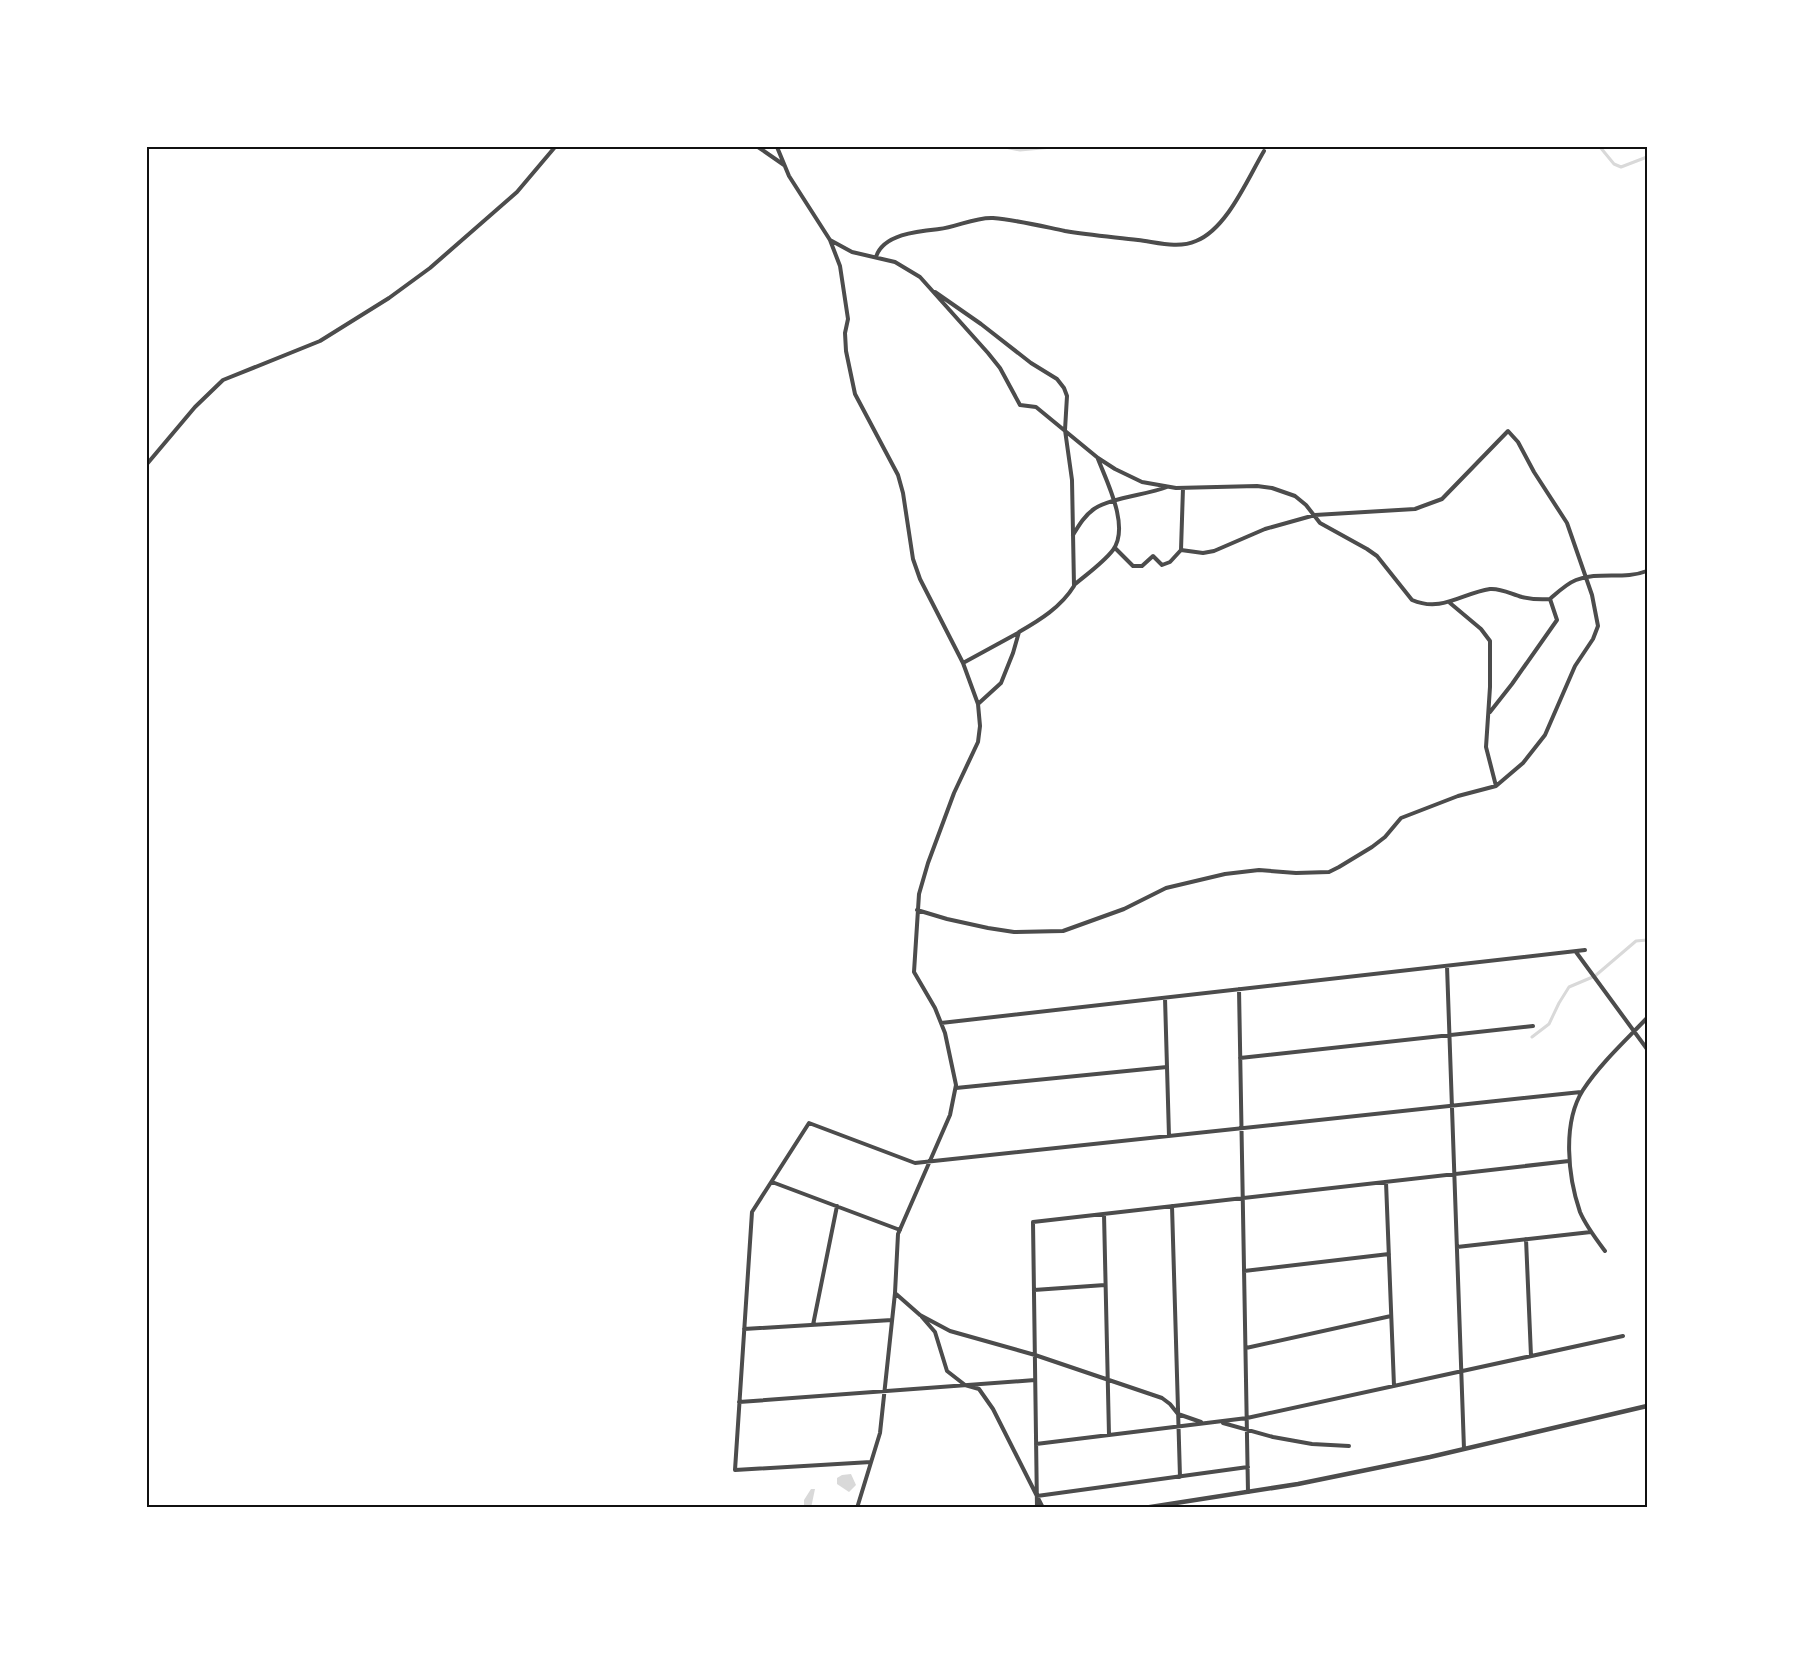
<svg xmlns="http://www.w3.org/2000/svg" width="1794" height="1655" font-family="Roboto,sans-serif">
  <rect width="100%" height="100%" fill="#fff"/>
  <path fill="#d9d9d9" d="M851,1474L856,1485L849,1492L837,1484V1478L842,1475Z
    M811,1489H815L811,1508H804V1500Z"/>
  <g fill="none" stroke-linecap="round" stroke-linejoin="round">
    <path stroke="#d9d9d9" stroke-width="3" d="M1005,147L1020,150L1052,147
      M1600,147L1614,164L1621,167L1647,157
      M1532,1037L1549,1024L1559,1003L1569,987L1595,976L1636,941L1647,940"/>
    <path stroke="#4c4c4c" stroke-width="4" d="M758,147L784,165
      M777,147L789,176L830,240L840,266L848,319L845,333L846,351L855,394L898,475L903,493L913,559L920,579L963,663L978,704L980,726L978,742L954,793L928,863L919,894L914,972L935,1008L945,1033L956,1085L950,1115L898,1234L895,1293L880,1433L857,1508
      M830,240L852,252L895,262L920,277L988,353L1000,368L1020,405L1036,407L1098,458L1115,469L1142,482L1176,488L1257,486L1272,488L1295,496L1306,505L1320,523L1367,549L1377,556L1412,600C1442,613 1462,593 1490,589C1501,588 1511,594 1522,597C1531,599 1540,600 1550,599C1558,592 1566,584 1576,580C1599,571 1624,580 1647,571
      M876,257C883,234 919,231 939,229C957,227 975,217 993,218C1017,220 1041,226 1065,231C1089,235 1113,237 1138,240C1156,242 1178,249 1196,241C1227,229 1248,178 1264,151
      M935,292L981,324L1031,363L1057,379L1064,388L1067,396L1065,430L1072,480L1074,586C1061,607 1040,620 1019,632L1013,653L1001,683L978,704
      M147,464L195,407L223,380L320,341L389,298L430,268L517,192L555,147
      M1073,535C1079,525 1085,515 1094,509C1110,498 1146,495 1167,487
      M1115,548L1133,566H1142L1153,556L1162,565L1170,562L1181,550L1183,488
      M1074,585C1087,574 1103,563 1113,550C1130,527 1107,482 1098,459
      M1450,603L1481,629L1490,641V687L1486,747L1496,786
      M963,663L1018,633
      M1490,712L1512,684L1557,620L1550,599
      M917,910L947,919L988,928L1014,932L1063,931L1124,909L1166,888L1225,874L1259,870L1296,873L1329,872L1339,867L1372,847L1385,837L1401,818L1458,796L1496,786L1523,763L1545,735L1575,666L1593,639L1598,626L1592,595L1567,523L1534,472L1518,442L1508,431L1442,499L1415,509L1315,515L1265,529L1214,551L1203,553L1181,550
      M1576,952L1647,1049
      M1447,966L1464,1449
      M1239,989L1248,1492
      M1165,998L1169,1136
      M941,1023L1585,950
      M1240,1058L1533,1026
      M956,1088L1167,1067
      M772,1182L900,1230
      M1386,1182L1394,1386
      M1172,1206L1180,1477
      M1104,1214L1109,1435
      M1526,1239L1531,1356
      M1457,1247L1591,1232
      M1605,1251C1596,1239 1586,1226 1580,1212C1568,1177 1562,1123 1583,1090C1600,1064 1625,1041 1647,1018
      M1244,1271L1389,1254
      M1034,1290L1105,1285
      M895,1293L920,1315L950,1331L1035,1355L1162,1398L1170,1404L1178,1414L1201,1422
      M922,1317L935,1332L947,1371L965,1385L979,1389L993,1409L1043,1508
      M813,1325L837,1206
      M744,1329L892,1320
      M1246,1348L1391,1316
      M739,1402L1035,1380
      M1223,1423L1273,1437L1312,1444L1349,1446
      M1036,1444L1247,1418L1623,1336
      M871,1462L735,1470L752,1212L809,1123L915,1163L1581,1092
      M1037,1496L1248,1467
      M1037,1508L1033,1222L1569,1161"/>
    <path stroke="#4c4c4c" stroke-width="4.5" d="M1144,1508L1298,1484L1430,1457L1647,1406"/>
  </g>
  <rect width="1794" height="1655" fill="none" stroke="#ffffff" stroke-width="297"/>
  <rect x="148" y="148" width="1498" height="1358" fill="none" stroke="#111" stroke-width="2"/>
</svg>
